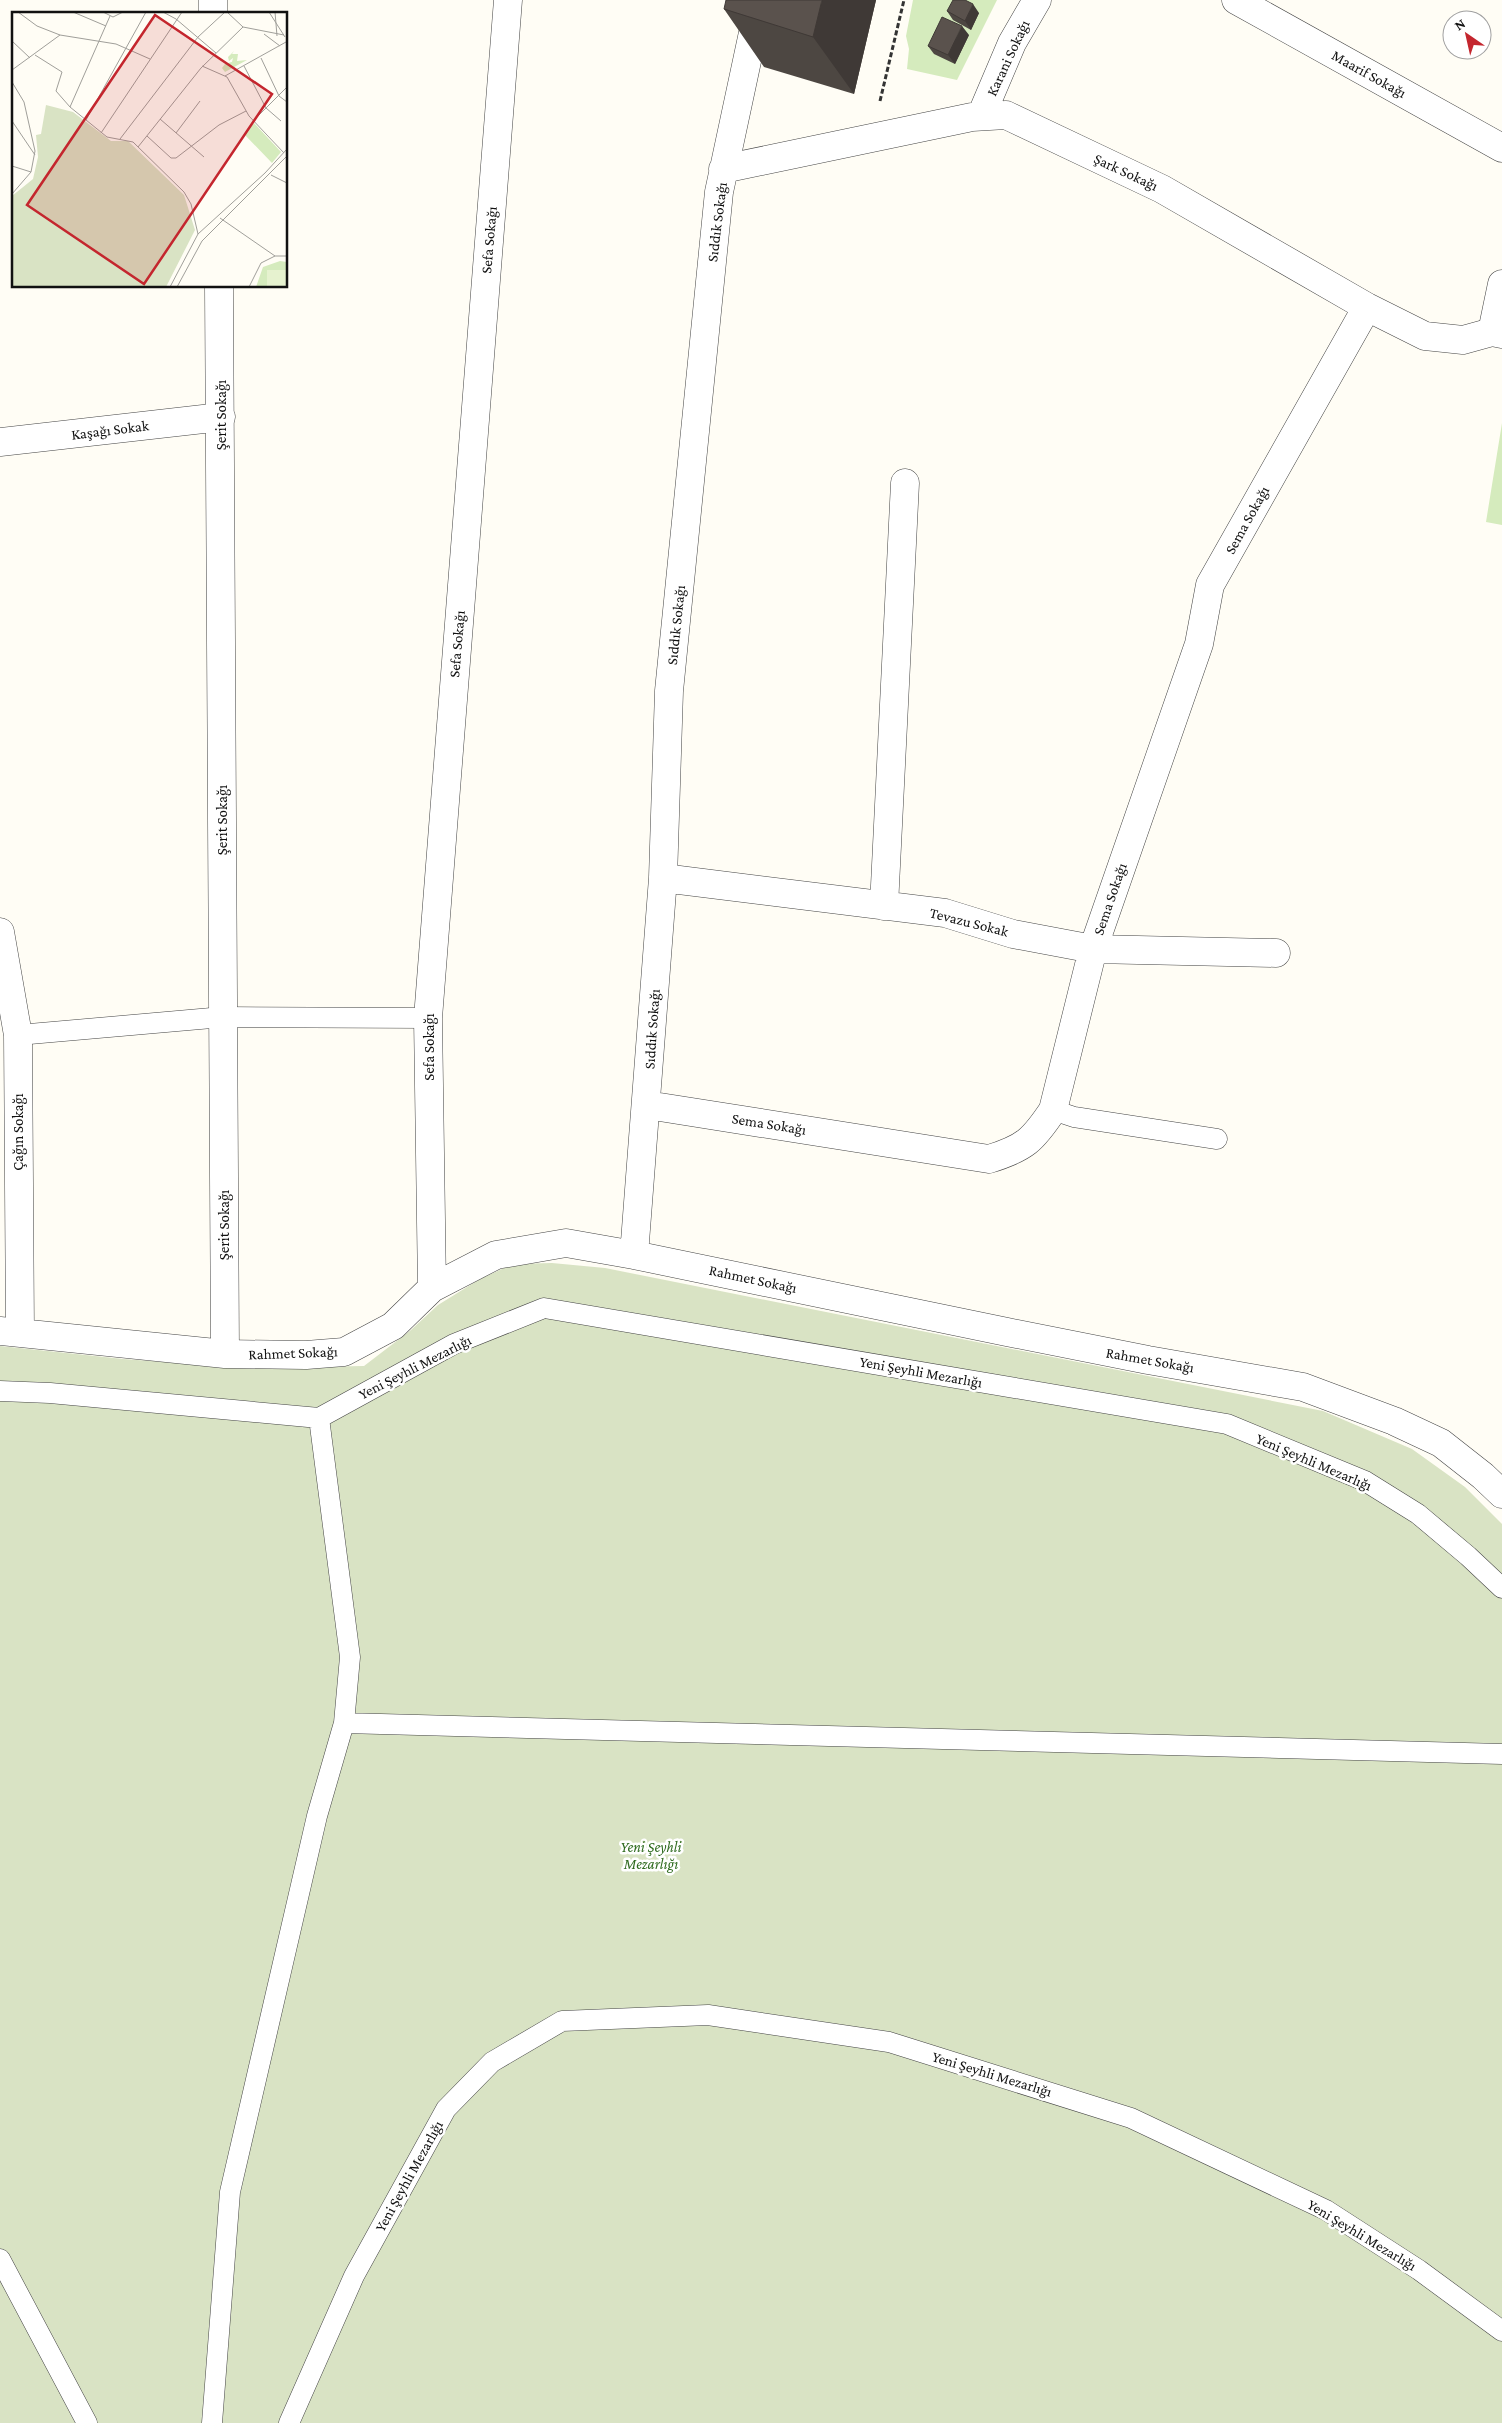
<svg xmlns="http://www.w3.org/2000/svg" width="1502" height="2423" font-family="'Crimson Pro',serif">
  <rect width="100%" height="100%" fill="#fffdf5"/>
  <path fill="#d5ebbd" d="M913,0H997L957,80L907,69L909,49L906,36Z
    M1502,423V525L1486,522Z"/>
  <path fill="#d9e3c4" d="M552,1263L605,1268L1323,1411L1412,1449L1465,1487L1502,1524V2423H0V1346L123,1359L247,1368L364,1366L411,1330L438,1305L480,1279L513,1264Z"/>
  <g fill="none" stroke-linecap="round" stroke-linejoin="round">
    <g stroke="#444" stroke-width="21">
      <path id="service" d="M18,1035L223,1017L428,1018
        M1053,1110L1074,1117L1217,1139
        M0,1391L50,1393L319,1418L454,1344L544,1308L1227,1424L1365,1481L1418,1514L1468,1556L1502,1588
        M344,1723L1502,1754
        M0,2259L87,2423
        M212,2423L230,2192L317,1816L344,1723L350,1657L319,1418
        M289,2423L354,2276L446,2109L492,2062L562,2021L708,2015L889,2042L1131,2118L1326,2210L1419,2270L1502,2331"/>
    </g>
    <g stroke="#444" stroke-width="29">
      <path id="minor" d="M213,0V14
        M1236,0L1502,148
        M981,116L1012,43L1037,0
        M723,169L972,117L1006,115L1162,189L1367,307L1425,336L1463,340L1492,332L1502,334
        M219,286L225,1354
        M1492,332L1502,284
        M0,442L221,417
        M663,878L945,913L1013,934L1093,949L1276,953
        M884,906L905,483
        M0,932L18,1035L20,1333
        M647,1105L989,1159C1025,1148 1033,1140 1053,1110L1093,949L1199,644L1210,585L1367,307
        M634,1255L663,878L669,691L719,192L760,0
        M432,1288L428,1018L508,0
        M0,1331L225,1354L306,1355L344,1352L393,1326L432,1288L496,1255L566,1243L634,1255L1007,1332L1148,1360L1303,1387L1394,1421L1441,1443L1483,1476L1502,1494"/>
    </g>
    <path stroke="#333" stroke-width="3" stroke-dasharray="5 2.5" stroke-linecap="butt" d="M880,101L904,0"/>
    <use href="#service" stroke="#fff" stroke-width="20"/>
    <use href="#minor" stroke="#fff" stroke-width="28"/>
  </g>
  <path fill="#4d4742" d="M876,0L854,94L764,67L724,9Z
    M947,11L979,13L971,30L953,20Z
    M969,35L955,64L934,54L928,46Z"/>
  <path fill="#3f3936" d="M822,0H876L854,94L813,37Z
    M973,4L979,13L971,30L965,21Z
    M962,26L969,35L955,64L948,55Z"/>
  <path fill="#5a524d" stroke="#3f3936" d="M726,0H822L813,37L724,9Z
    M953,0H965L973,4L965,21L947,11Z
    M942,17L962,26L948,55L928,46Z"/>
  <g text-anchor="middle" stroke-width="5" stroke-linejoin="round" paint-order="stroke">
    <g font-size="15" fill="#111" stroke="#fff">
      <text transform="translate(1008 58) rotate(-65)" y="5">Karani Sokağı</text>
      <text transform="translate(1369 74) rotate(29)" y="5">Maarif Sokağı</text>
      <text transform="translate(1126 172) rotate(25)" y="5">Şark Sokağı</text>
      <text transform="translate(717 222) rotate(-83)" y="5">Sıddık Sokağı</text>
      <text transform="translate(489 240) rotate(-85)" y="5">Sefa Sokağı</text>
      <text transform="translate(221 415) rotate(-90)" y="5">Şerit Sokağı</text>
      <text transform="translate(110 430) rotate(-7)" y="5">Kaşağı Sokak</text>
      <text transform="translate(1247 520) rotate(-61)" y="5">Sema Sokağı</text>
      <text transform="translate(676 625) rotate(-84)" y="5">Sıddık Sokağı</text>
      <text transform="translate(457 644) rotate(-85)" y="5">Sefa Sokağı</text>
      <text transform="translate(222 820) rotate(-90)" y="5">Şerit Sokağı</text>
      <text transform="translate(1110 899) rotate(-71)" y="5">Sema Sokağı</text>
      <text transform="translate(969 922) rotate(14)" y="5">Tevazu Sokak</text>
      <text transform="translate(652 1029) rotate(-86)" y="5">Sıddık Sokağı</text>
      <text transform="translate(429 1047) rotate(-90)" y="5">Sefa Sokağı</text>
      <text transform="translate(769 1124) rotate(9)" y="5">Sema Sokağı</text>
      <text transform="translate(18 1132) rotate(-90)" y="5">Çağın Sokağı</text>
      <text transform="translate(224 1225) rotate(-90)" y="5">Şerit Sokağı</text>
      <text transform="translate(753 1279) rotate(12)" y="5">Rahmet Sokağı</text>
      <text transform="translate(293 1353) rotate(-2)" y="5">Rahmet Sokağı</text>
      <text transform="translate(1150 1360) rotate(10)" y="5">Rahmet Sokağı</text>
      <text transform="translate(415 1367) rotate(-27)" y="5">Yeni Şeyhli Mezarlığı</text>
      <text transform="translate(921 1372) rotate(10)" y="5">Yeni Şeyhli Mezarlığı</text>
      <text transform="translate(1314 1462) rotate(23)" y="5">Yeni Şeyhli Mezarlığı</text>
      <text transform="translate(992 2074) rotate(17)" y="5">Yeni Şeyhli Mezarlığı</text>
      <text transform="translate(409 2176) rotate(-61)" y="5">Yeni Şeyhli Mezarlığı</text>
      <text transform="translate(1362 2235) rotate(31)" y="5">Yeni Şeyhli Mezarlığı</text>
    </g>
    <g font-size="15" font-style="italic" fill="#2f6b1f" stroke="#fff">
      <text x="651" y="1852">Yeni Şeyhli<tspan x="651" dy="17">Mezarlığı</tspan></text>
    </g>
  </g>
  <g transform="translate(12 12)">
    <rect width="275" height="275" fill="#fffdf5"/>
    <path d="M222,39L220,42H226L225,49L235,48L213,60L210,56L213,52L223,49L220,50L221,46L217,49L216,45ZM242,111L269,140L260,151L232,122ZM268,249L275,250V275H244L251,255Z" fill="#d5ebbd"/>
    <path d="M34,93L61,100L99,129H116L172,183L183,218L154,275H0V184L21,167L26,145L24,123L29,122Z" fill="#d9e3c4"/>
    <path d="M255,258H275V274L255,275Z" fill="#e6f2cf"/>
    <path fill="none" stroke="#a09f9a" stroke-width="1" d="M6,0L25,14L48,23L104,32L138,47M61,0L94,14M91,0L101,5L111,0M151,0L164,7L204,41M215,0L231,15L272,23M257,0L273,25M263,0L265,24M252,22L268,34M0,29L18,46M23,43L50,60L44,79L58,95L95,125L121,130L172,180L179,192L186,222M249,46L267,84L275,90M190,54L215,65L237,104L272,141M232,54L254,96L269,109M0,58L48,23M213,64L274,30M0,70L12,90L23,139L19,160L0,182M58,95L98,4M148,107L192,145M74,108L134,0M242,108L275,75M0,109L23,143M89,121L170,0M164,121L188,89M135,124L159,146H164L207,113L234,99M108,127L186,25L213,0M126,135L189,56L231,15M0,154L19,160M259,163L275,171M208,206L263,244M158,275L186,222L253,161L275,137M165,275L190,229L275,144M237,275L249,251L263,244H275"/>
    <path fill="#c4262e" fill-opacity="0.15" stroke="#c4262e" stroke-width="2.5" d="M143,3L260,82L132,272L15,193Z"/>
    <rect width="275" height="275" fill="none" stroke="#111" stroke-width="2.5"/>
  </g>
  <g transform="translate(1467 35) rotate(326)"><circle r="24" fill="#ffffff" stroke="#a0a0a0"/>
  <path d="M0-4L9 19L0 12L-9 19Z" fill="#c4262e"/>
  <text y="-8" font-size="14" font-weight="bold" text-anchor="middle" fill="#111111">N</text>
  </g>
</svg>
